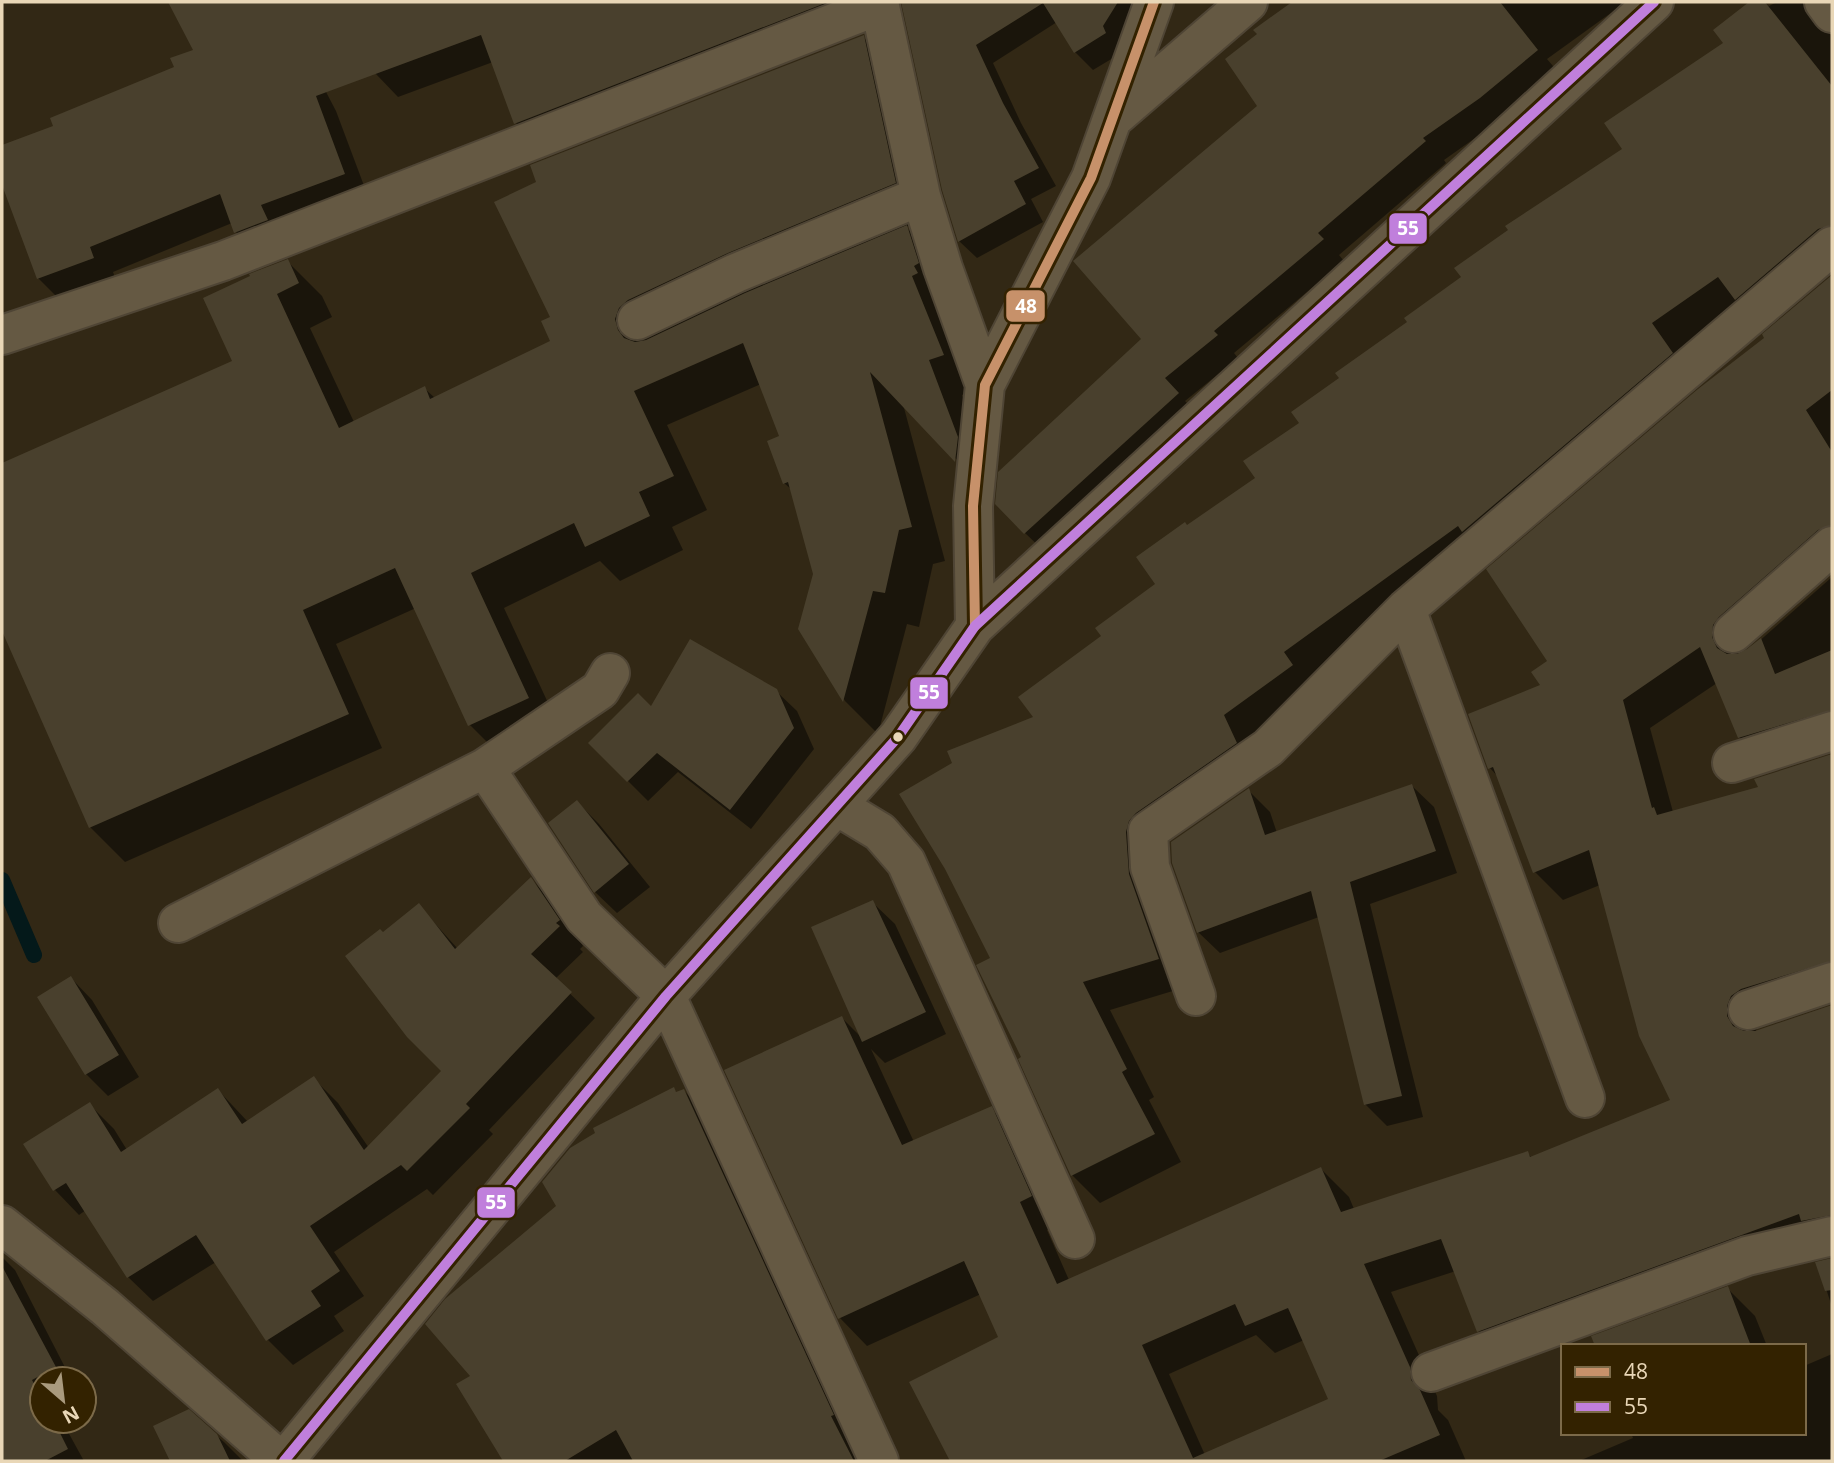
<svg xmlns="http://www.w3.org/2000/svg" width="1834" height="1463" font-family="'Open Sans',sans-serif">
  <rect width="100%" height="100%" fill="#322815"/>
  <path fill="#0007" fill-rule="evenodd" d="M170,2H279L336,111L369,199L260,257L236,232L232,223L113,272L117,283L63,303L38,278L2,180V147L55,127L176,68L196,51Z
    M347,2H851L539,146L516,123L493,62L398,97L375,73Z
    M906,2H1142L1123,52L1093,70L1075,52L1057,22L993,63L1021,123L1056,186L1031,199L1043,222L977,258L959,241L903,3Z
    M1293,2H1626L1547,59L1559,73L1502,119L1444,160L1446,163L1339,255L1344,261L1234,353L1238,358L1185,401L1199,415L1047,554L1025,533L1143,339L1259,106V34L1256,30Z
    M1752,2H1764L1769,6L1777,2H1832L1829,33L1832,36V268L1163,841L1186,987L1110,1010L1154,1097L1149,1100L1181,1162L1100,1203L1072,1175L1020,1059L1023,1058L993,959L1036,717L1103,636L1157,584L1187,527L1257,479L1341,379L1463,278L1624,150L1726,43L1716,30Z
    M863,37L897,71L929,217L906,227L941,262L977,389L962,395L991,472L989,493L903,404L945,561L933,564L919,627L907,624L878,734L845,701L800,628L814,574L792,490L784,483L782,437L761,384L667,425L707,510L672,527L683,550L620,581L600,561L504,608L562,733L504,759L470,725L416,608L336,644L382,748L125,862L90,827L2,627V465L234,362L287,261L322,296L332,317L310,328L354,422L424,388L435,398L552,342L553,318Z
    M1832,277V569L1746,644L1739,655L1748,651L1832,577V745L1767,765L1739,737L1717,683L1650,728L1673,812L1760,788L1757,780L1832,756V996L1759,1024L1755,1033L1832,1007V1247L1825,1242L1507,1359L1479,1331L1456,1271L1391,1292L1437,1396L1438,1410L1448,1420L1466,1461H952L912,1383L1000,1338L981,1294L867,1346L840,1318L842,1018L862,1038L873,903L895,924L946,1034L885,1063L871,1049L914,1142L991,1109L1019,1136L1059,1224L1047,1230L1069,1280L1321,1169L1349,1197L1354,1209L1527,1153L1532,1158L1673,1101L1600,885L1563,900L1535,872L1499,778L1490,768L1470,715L1542,686L1550,662L1767,338L1764,335ZM1256,1335L1275,1353L1304,1340L1331,1400L1205,1455L1169,1374Z
    M775,690L797,711L814,749L751,829L678,772L648,801L590,743L651,709Z
    M1412,786L1434,807L1457,873L1370,904L1423,1117L1387,1126L1365,1104L1319,917L1220,953L1198,932L1248,790L1270,812L1277,833Z
    M577,802L599,824L650,887L617,913L595,892Z
    M531,879L555,904L583,946L580,949L583,952L555,979L595,1018L489,1130L493,1134L433,1195L427,1189L334,1252L364,1296L334,1316L344,1331L293,1365L268,1340L216,1262L153,1301L128,1277L86,1210L79,1215L55,1190L89,1104L114,1129L127,1150L218,1090L248,1122L313,1078L338,1103L369,1148L443,1071L383,934L419,906L458,949Z
    M71,978L92,1000L139,1077L108,1096L86,1074Z
    M673,1089L678,1094L684,1091L712,1119L866,1461H505L458,1385L472,1376L558,1207Z
    M2,1257L15,1270L71,1379H42V1421H62L84,1461H2Z
    M1832,1260V1307L1818,1264Z
    M1727,1288L1755,1316L1767,1346H1597Z
    M1832,1354V1461H1579L1633,1438L1631,1433H1804V1366Z
    M188,1411L224,1442L243,1461H172L155,1427Z"/>
  <g fill="none" stroke-linecap="round" stroke-linejoin="round">
    <path stroke="#04191a" stroke-width="16" d="M2,880L34,955"/>
  </g>
  <path fill="#49402d" fill-rule="evenodd" d="M168,2H828L514,124L481,35L316,96L345,174L261,205L268,220L234,233L220,194L90,247L94,258L37,279L2,185V145L53,126L50,118L174,67L170,58L193,50Z
    M901,2H1118L1103,26L1106,33L1074,53L1043,3L976,45L1003,103L1039,168L1014,181L1026,204L958,242L942,190Z
    M1292,2H1500L1538,50L1480,98L1423,138L1426,141L1318,233L1324,239L1214,331L1218,335L1165,378L1179,393L1024,534L995,504L998,472L1141,339L1073,261L1257,106L1225,59L1257,34L1253,30Z
    M1749,2H1765L1832,86V225L1818,229L1735,300L1718,277L1652,323L1673,353L1462,532L1458,526L1284,652L1293,665L1224,715L1237,743L1136,813L1129,821L1126,832L1129,874L1159,959L1083,982L1127,1069L1122,1072L1155,1134L1071,1176L1018,1059L1021,1057L976,965L990,958L945,869L899,794L952,763L947,751L1033,717L1018,697L1101,636L1095,628L1155,584L1136,557L1185,522L1187,525L1255,478L1243,461L1299,423L1291,412L1339,378L1335,373L1407,322L1404,318L1461,277L1454,268L1508,230L1505,226L1622,149L1604,123L1723,43L1713,30Z
    M864,35L896,183L728,253L628,300L619,308L615,319L618,330L624,338L635,342L646,340L745,293L907,225L919,263L914,266L918,273L912,276L944,355L929,360L958,437L955,462L870,372L912,527L899,530L885,593L873,591L843,702L798,629L813,574L788,482L783,484L767,441L779,436L743,343L634,391L674,476L639,492L650,516L585,547L574,523L471,573L529,698L468,726L395,568L303,610L349,714L89,828L2,631V463L232,361L203,298L250,276L249,274L288,259L299,283L277,294L339,428L425,386L430,399L550,341L541,321L550,317L494,202L536,182L530,165Z
    M1832,275V390L1806,410L1832,452V525L1818,530L1719,617L1713,625L1712,637L1717,648L1727,654H1737L1747,649L1761,638L1775,674L1832,650V710L1738,738L1700,647L1623,700L1652,808L1654,807L1657,815L1758,787L1754,779L1832,754V961L1741,989L1731,996L1727,1006V1016L1733,1026L1744,1031H1755L1832,1005V1215L1801,1221L1799,1214L1477,1332L1441,1239L1364,1264L1410,1367L1411,1380L1420,1390L1440,1435L1379,1461H950L909,1382L998,1337L964,1261L838,1319L724,1070L842,1016L902,1145L992,1106L1032,1196L1020,1202L1057,1284L1321,1167L1341,1212L1528,1151L1530,1157L1670,1100L1639,1036L1589,850L1533,873L1493,767L1488,769L1468,714L1540,685L1531,672L1547,661L1486,569L1698,389L1764,338L1762,334ZM1235,1304L1245,1326L1288,1308L1328,1399L1193,1458L1142,1345Z
    M690,639L777,689L794,728L730,810L657,753L627,782L588,743L638,693L651,706Z
    M1412,784L1436,851L1350,882L1402,1096L1364,1105L1311,891L1197,933L1172,863L1171,842L1249,788L1265,835Z
    M577,800L629,864L594,893L548,823Z
    M531,877L560,920L556,923L560,926L531,954L572,992L466,1104L470,1108L407,1171L401,1165L310,1226L340,1271L311,1291L321,1306L266,1341L196,1235L127,1278L66,1183L53,1191L23,1144L90,1102L121,1152L218,1088L242,1124L314,1076L364,1150L441,1071L407,1037L345,956L380,929L383,932L419,903L455,949Z
    M873,900L926,1012L862,1042L811,927Z
    M71,976L119,1055L85,1075L37,997Z
    M674,1087L676,1092L684,1089L834,1415L831,1416L854,1461H633L616,1430L565,1461H503L456,1384L470,1376L425,1324L445,1299L556,1206L542,1182L570,1148L595,1133L593,1128Z
    M1832,1258V1290L1825,1291L1815,1262Z
    M2,1266L56,1367L32,1380L42,1399V1421H54L68,1449L45,1461H2Z
    M1728,1286L1751,1346H1595L1591,1336Z
    M189,1409L217,1434L230,1461H170L153,1426Z"/>
  <g fill="none" stroke-linecap="round" stroke-linejoin="round">
    <g stroke="#4f4535" stroke-width="42">
      <path id="minor" d="M879,2L921,196L943,268L985,385
        M1824,2L1832,13
        M1117,115L1248,2
        M637,320L736,273L921,196
        M2,335L223,261L880,5
        M1406,609L1585,1098
        M975,626L973,506L985,385L1091,178L1154,2
        M1733,633L1832,546
        M1732,763L1832,731
        M485,768L600,690L610,673
        M837,806L880,832L906,862L1075,1239
        M178,923L485,768L584,917L666,996L879,1461
        M1196,996L1150,867L1148,831L1268,748L1406,609L1832,246
        M1748,1010L1832,982
        M2,1225L105,1307L281,1461
        M1431,1372L1747,1256L1832,1236
        M284,1461L666,996L898,737L975,626L1654,2"/>
    </g>
    <use href="#minor" stroke="#655943" stroke-width="38"/>
    <g stroke="#320" stroke-width="16">
      <path id="bus-1" d="M975,626L973,506L985,385L1091,178L1154,2"/>
    </g>
    <g stroke="#320" stroke-width="16">
      <path id="bus-2" d="M284,1461L666,996L898,737L975,626L1654,2"/>
    </g>
    <use href="#bus-1" stroke="#c7916a" stroke-width="10"/>
    <use href="#bus-2" stroke="#c07fdc" stroke-width="10"/>
  </g>
  <circle fill="#e9d7b7" stroke="#320" stroke-width="2.5" cx="898" cy="737" r="6"/>
  <g stroke="#320" stroke-width="2.5">
    <rect x="1388" y="212" width="40" height="33" rx="7" fill="#c07fdc"/>
    <rect x="1005" y="289" width="41" height="34" rx="7" fill="#c7916a"/>
    <rect x="909" y="676" width="40" height="34" rx="7" fill="#c07fdc"/>
    <rect x="476" y="1186" width="40" height="33" rx="7" fill="#c07fdc"/>
  </g>
  <g font-size="19" text-anchor="middle" font-weight="bold" fill="#fff">
    <text x="1408" y="235">55</text>
    <text x="1026" y="313">48</text>
    <text x="929" y="699">55</text>
    <text x="496" y="1209">55</text>
  </g>
  <rect width="1834" height="1463" fill="none" stroke="#e9d7b7" stroke-width="7"/>
  <rect x="1561" y="1344" width="245" height="91" fill="#332200" stroke="#7c6a49" stroke-width="2"/>
  <rect x="1575" y="1367" width="35" height="10" fill="#c7916a" stroke="#7c6a49" stroke-width="2"/>
  <text x="1624" y="1379" font-size="21" fill="#e9d7b7">48</text>
  <rect x="1575" y="1402" width="35" height="10" fill="#c07fdc" stroke="#7c6a49" stroke-width="2"/>
  <text x="1624" y="1414" font-size="21" fill="#e9d7b7">55</text>
  <g transform="translate(63 1400) rotate(152)"><circle r="33" fill="#332200" stroke="#7c6a49" stroke-width="2"/>
  <path d="M0-5L12 26L0 18L-12 26Z" fill="#a99a7e"/>
  <text y="-10" font-size="19" font-weight="bold" text-anchor="middle" fill="#e9d7b7">N</text>
  </g>
</svg>
